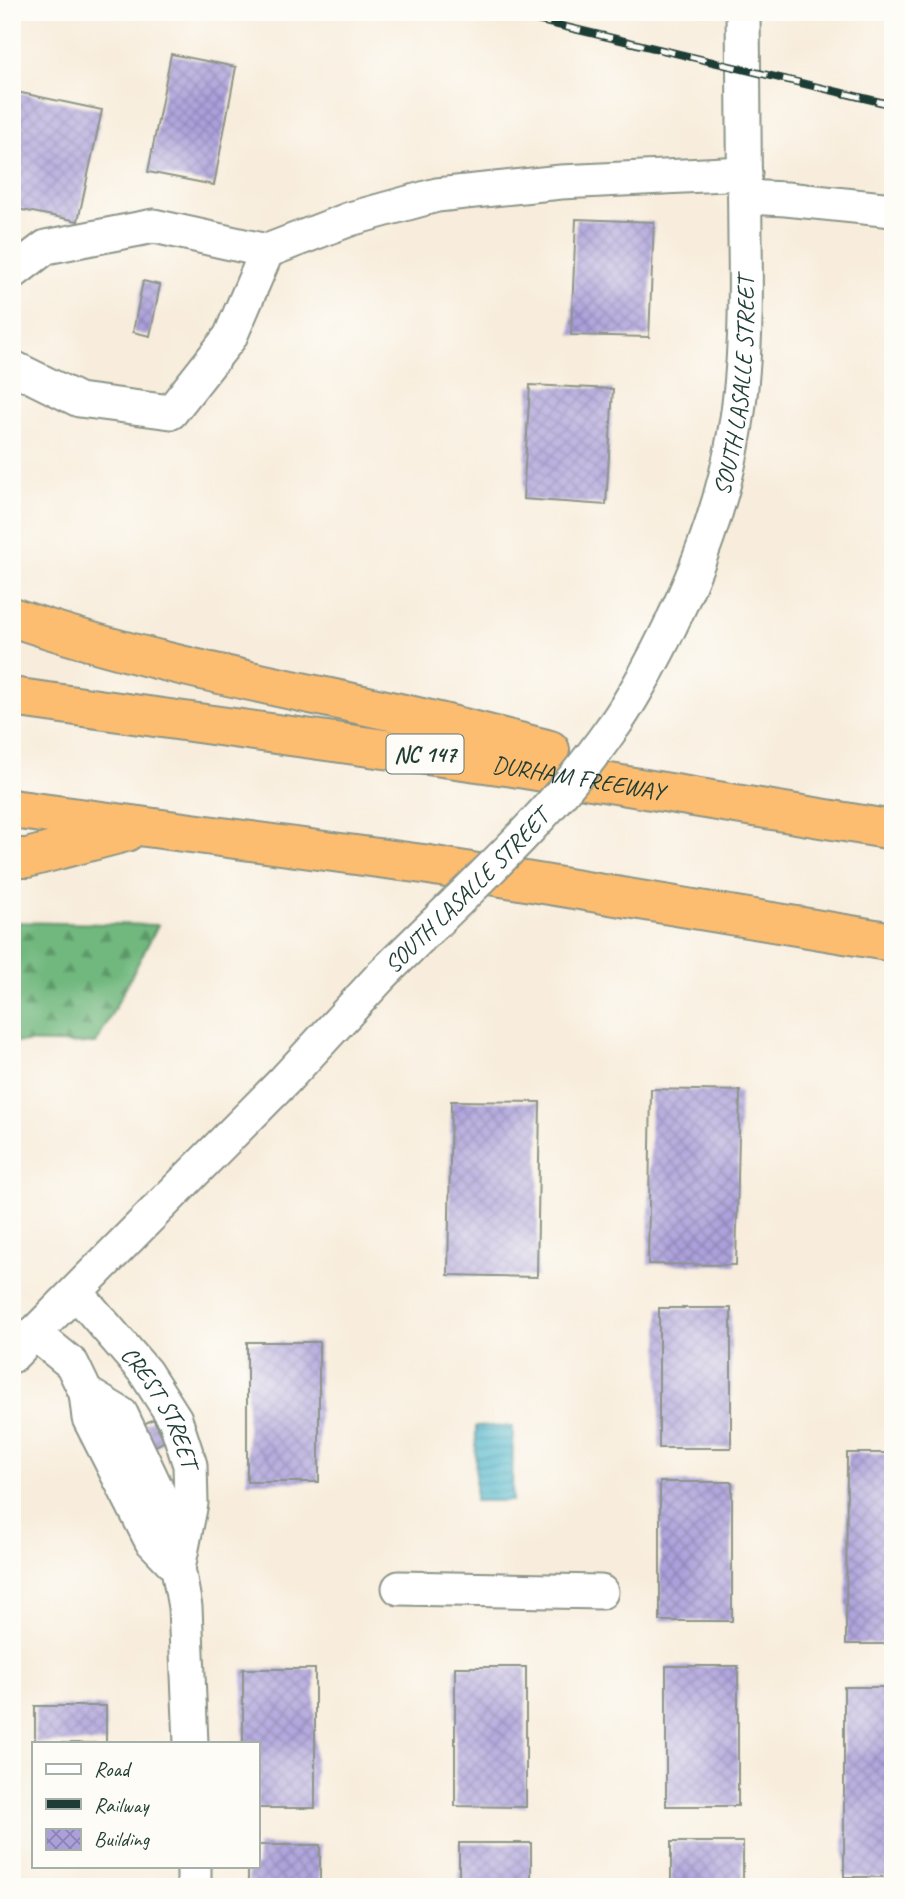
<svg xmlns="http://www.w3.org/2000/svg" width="905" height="1899" font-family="Caveat,sans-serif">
  <defs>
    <pattern id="forest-firs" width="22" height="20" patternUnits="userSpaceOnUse" patternTransform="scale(1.75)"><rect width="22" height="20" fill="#71b87e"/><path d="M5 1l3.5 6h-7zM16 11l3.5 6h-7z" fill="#5c9768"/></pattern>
    <pattern id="water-rules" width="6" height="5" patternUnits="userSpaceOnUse" patternTransform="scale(1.75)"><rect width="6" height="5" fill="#4db5cb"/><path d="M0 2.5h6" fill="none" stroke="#3f94a6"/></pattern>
    <pattern id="building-cross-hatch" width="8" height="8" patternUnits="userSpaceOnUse" patternTransform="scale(1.75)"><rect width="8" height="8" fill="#aca0db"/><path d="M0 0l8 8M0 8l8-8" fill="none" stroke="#8b84b2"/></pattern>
  </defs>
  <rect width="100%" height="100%" fill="#fdfcf7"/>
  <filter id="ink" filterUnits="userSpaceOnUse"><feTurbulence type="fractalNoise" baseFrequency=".0143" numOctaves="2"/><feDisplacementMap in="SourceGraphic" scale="14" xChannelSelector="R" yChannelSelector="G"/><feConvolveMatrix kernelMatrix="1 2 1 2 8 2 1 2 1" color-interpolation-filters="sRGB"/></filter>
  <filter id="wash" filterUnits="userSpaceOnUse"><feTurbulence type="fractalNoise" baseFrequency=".00686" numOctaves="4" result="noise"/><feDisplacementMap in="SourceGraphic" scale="28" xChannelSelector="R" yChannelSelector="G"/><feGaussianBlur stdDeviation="1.57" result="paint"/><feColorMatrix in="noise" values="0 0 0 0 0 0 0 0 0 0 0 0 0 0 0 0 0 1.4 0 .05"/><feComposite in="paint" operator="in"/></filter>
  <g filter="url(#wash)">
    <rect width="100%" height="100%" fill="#f8eddc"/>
    <path fill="url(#forest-firs)" stroke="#487a59" stroke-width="2" d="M12,922L158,925L96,1044L12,1042Z"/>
    <path fill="url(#water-rules)" stroke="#367980" stroke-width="2" d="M476,1426L513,1427L512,1501H475Z"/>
    <g id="blocks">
      <path fill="url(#building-cross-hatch)" d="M171,54L236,67L214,185L148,172Z
        M12,91L102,110L78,221L12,208V163L18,134L12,133Z
        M576,219L654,222L649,337L571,335Z
        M143,281L160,285L150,336L133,332Z
        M530,385L613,389L606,505L523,499Z
        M651,1089L740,1091L736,1265L648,1264Z
        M451,1101L540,1102L537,1277L448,1275Z
        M659,1308H731V1448H659Z
        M247,1342H319V1482H247Z
        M153,1419L165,1441L154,1447L142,1425Z
        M847,1453H893V1644H846Z
        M660,1482H732V1621H660Z
        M666,1666H738V1806H666Z
        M455,1667H526V1807L455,1806Z
        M243,1669H315V1808H257V1743H243Z
        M844,1687H893V1877H844Z
        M35,1706H106V1743H35Z
        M671,1842H743V1887H671Z
        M459,1843H531V1887H459Z
        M257,1845H320V1887H248V1866H257Z"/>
    </g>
  </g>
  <g filter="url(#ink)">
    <use href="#blocks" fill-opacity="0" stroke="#8c9588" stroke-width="2"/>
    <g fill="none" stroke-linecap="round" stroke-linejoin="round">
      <g stroke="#8c9588" stroke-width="37">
        <g id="minor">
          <path d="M745,197L786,199L893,210"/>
          <path d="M12,273L46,247L154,226L267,251L350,219L437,195L561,182L745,173"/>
          <path d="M12,367L79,400L171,412L230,337L267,251"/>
          <path id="s1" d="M646,673C687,598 721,516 735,431C746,368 746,304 745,240C745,164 743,88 743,12"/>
          <path id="s2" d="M76,1292L145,1372L175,1419L190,1465L191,1503L178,1568L185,1607L191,1743"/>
          <path d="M34,1333L72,1364L86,1393L89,1418L151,1540L178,1568"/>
          <path d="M12,1356L284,1081L382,975"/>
          <path d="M86,1393L121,1414L182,1543"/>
          <path d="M399,1588L601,1592"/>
          <path d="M194,1866V1887"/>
        </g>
      </g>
      <g stroke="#8c9588" stroke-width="42">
        <g id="highway">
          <path d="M12,617C137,660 266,684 395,712C447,723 499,737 550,750"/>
          <path id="s3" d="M12,697L513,767L893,830"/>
          <path d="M12,809L423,864L893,942"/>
          <path d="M12,858H27L126,832"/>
        </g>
      </g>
      <use href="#minor" stroke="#fff" stroke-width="33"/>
      <use href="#highway" stroke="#fcbd6f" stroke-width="38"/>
      <g stroke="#1f3d34" stroke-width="8">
        <path id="rail" d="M503,12L893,105"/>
      </g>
      <use href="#rail" stroke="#fdfcf7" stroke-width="5" stroke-dasharray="16" stroke-linecap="butt"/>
      <g stroke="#8c9588" stroke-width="37" stroke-linecap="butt">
        <g id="minor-bridge">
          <path id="s4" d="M382,975C461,896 548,820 612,728C625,711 635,692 646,673"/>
        </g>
      </g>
      <use href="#minor-bridge" stroke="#fff" stroke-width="33"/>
    </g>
  </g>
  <g text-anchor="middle" stroke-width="7" stroke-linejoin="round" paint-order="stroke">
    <rect fill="#fdfcf7" stroke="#62766e" stroke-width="2" x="386.5" y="734.5" width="77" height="39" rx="5"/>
    <g font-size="23" font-weight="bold" fill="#1f3d34">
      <text x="425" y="762">NC 147</text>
    </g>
    <g font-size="24" fill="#1f3d34" stroke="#fdfcf7">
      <text dy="8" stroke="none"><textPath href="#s1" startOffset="304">SOUTH LASALLE STREET</textPath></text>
      <text dy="8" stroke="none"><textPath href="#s3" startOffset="572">DURHAM FREEWAY</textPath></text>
      <text dy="8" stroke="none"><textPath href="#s4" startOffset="119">SOUTH LASALLE STREET</textPath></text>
      <text dy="8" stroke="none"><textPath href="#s2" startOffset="144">CREST STREET</textPath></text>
    </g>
  </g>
  <rect width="905" height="1899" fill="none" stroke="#fdfcf7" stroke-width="42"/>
  <rect x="32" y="1742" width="228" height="126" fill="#fdfcf7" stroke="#a4b0a9" stroke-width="2"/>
  <rect x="46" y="1764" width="35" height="10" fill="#ffffff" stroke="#a4b0a9" stroke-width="2"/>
  <text x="94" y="1776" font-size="21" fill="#1f3d34">Road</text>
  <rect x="46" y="1799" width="35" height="10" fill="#1f3d34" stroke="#a4b0a9" stroke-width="2"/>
  <text x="94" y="1812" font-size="21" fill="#1f3d34">Railway</text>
  <rect x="46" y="1829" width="35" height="21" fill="url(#building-cross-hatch)" stroke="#a4b0a9" stroke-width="2"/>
  <text x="94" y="1846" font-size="21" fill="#1f3d34">Building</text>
</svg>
